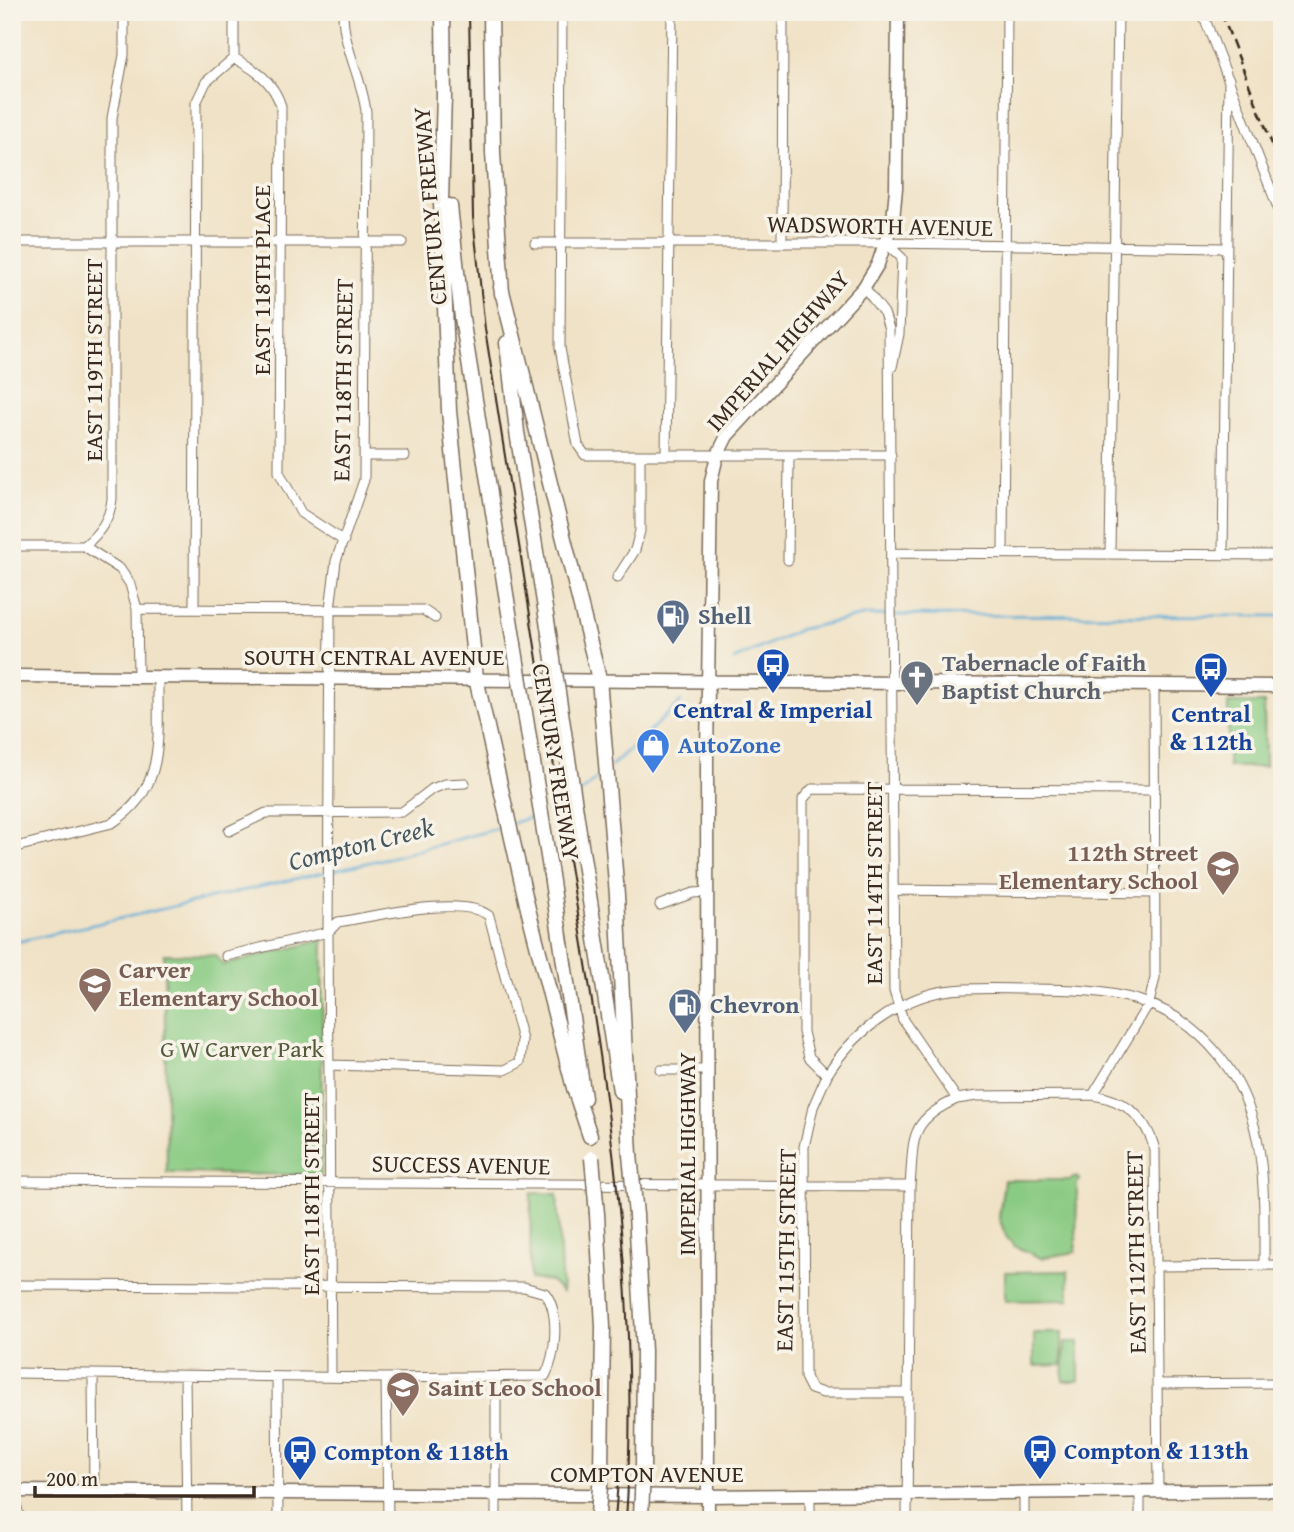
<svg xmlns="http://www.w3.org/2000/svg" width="1294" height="1532" font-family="'Gentium Book Plus',serif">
  <rect width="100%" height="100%" fill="#f7f3e8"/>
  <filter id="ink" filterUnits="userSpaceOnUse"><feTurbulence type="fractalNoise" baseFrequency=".0143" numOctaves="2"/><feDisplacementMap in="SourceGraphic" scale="14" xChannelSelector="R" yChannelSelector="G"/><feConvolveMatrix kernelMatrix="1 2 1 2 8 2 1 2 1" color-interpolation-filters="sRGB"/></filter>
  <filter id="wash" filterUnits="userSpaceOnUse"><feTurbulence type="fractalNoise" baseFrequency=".00686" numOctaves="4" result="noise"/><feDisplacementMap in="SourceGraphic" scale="28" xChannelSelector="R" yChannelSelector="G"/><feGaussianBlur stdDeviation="1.57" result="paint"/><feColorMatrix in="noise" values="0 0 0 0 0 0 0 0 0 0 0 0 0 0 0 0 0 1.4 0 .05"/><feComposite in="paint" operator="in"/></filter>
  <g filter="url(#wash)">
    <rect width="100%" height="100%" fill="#f0e2c6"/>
    <path fill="#8acb83" stroke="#627a50" stroke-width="2" d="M1228,703H1264L1265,767H1228Z
      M323,940L321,1175L167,1173L164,954L215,955L223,965Z
      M1077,1177L1080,1180L1077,1183L1076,1252L1041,1258L1014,1246L1006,1236L999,1218L1004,1180H1069Z
      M531,1193L557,1194L562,1292L550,1281L530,1279Z
      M1068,1271L1069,1300L1005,1301V1272Z
      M1034,1333H1062V1365L1034,1366Z
      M1065,1342H1079V1381H1063Z"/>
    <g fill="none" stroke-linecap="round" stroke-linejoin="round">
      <path stroke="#5dabd7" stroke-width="2.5" d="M734,660L801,629L868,615L1282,616
        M611,766L681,702
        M580,793L601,775
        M546,812L568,800
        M513,823L536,815
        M12,943L392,857L503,827"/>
    </g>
  </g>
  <g filter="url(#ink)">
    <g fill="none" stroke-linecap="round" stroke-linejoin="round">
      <g stroke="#7a6a59" stroke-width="11">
        <path id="minor" d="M562,12L560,348L578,445L585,455H891
          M1202,12L1282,218
          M234,58C256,70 273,81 281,106L279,472L301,513L344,541
          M234,58V12
          M12,242H402
          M535,243H886L1225,248
          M782,243L783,12
          M886,243L902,258L899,334L892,367
          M864,287L884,313L889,329L894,991L903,1020L957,1099C908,1121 914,1138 910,1186L907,1520
          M666,455L672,12
          M364,456H405
          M12,546H84L120,569L130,584L137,609L138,677
          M84,546C100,533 110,519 112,499V118L124,55V12
          M891,553L1282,555
          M1003,553L1007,12
          M1110,553L1118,12
          M1223,554L1229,79
          M788,560L789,456
          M617,578L635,550L640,531V455
          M194,608L196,103L206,82L234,58
          M137,609L423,610L435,618
          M1154,685L1155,978L1149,1003L1093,1095C1126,1100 1146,1117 1155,1150L1158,1491
          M229,831L266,813L402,812L432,789L445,784L465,783
          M12,848L112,823C168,788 157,735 158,677
          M893,890L1155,893
          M660,905L693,893L707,892
          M226,956L328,932L338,922C372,917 464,894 489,916L522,1040L520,1062L505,1070L329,1065
          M661,1070H708
          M827,1075C851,1035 897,999 944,991C972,987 1001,989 1029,989C1110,989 1175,994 1226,1065C1268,1121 1264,1199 1264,1265
          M957,1099L977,1096L1093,1095
          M12,1181L910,1186
          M1157,1266L1282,1265
          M12,1285L524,1287L545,1293C560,1312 556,1356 545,1376L386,1378L12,1373
          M93,1375L94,1492
          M185,1376L187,1520
          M277,1377L278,1520
          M331,1377L328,932L330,609L336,561L364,480L366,112C362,77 343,48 343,12
          M496,1377V1520
          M386,1378L388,1520
          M1158,1384L1282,1383
          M908,1393H823L811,1389L805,1377L804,1147L813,1107L827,1075L809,1057L803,1032V799L812,789L1155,790
          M12,1454L13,1491L20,1520
          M1140,1491V1520
          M1024,1492V1520
          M810,1495V1520"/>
      </g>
      <g stroke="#7a6a59" stroke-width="15">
        <path id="major" d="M12,676L1282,686
          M12,1491L708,1496L1282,1490
          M708,1520L707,757L711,481L717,456L727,436L864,287L878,264L893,220L896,188L898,12"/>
      </g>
      <g stroke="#7a6a59" stroke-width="17">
        <path id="highway" d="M443,12L444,102
          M491,12L493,153L502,294
          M444,94L441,202L449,411L476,678L528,909L574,1088L590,1136
          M450,206L462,318L514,644
          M501,287L599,679L617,895L630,1155
          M507,343L517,432L551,646
          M580,838L620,1091
          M551,875L584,1098
          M597,1214L603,1327L601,1472
          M636,1215L644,1351L643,1471"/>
      </g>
      <use href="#minor" stroke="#fff" stroke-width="9"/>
      <use href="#major" stroke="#fff" stroke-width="12"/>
      <use href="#highway" stroke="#fff" stroke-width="14"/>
      <path stroke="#3b2a1e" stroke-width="2" d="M469,12L473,217L485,329C512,510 542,691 571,872C607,1089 641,1299 626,1520
        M615,1520L619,1467"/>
      <path stroke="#3b2a1e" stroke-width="2.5" stroke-dasharray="10 5" stroke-linecap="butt" d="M1221,12L1282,170"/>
      <g stroke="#7a6a59" stroke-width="17" stroke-linecap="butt">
        <path id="highway-bridge" d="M514,644L551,875
          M551,646L580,838
          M630,1155L636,1215
          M592,1158L597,1214
          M598,1515L601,1472
          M641,1516L643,1471"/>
      </g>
      <use href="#highway-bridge" stroke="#fff" stroke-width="14"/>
    </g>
  </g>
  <defs>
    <g id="fuel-pin" transform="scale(1.75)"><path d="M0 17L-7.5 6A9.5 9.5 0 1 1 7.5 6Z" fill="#5c6f8a" stroke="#f7f3e8"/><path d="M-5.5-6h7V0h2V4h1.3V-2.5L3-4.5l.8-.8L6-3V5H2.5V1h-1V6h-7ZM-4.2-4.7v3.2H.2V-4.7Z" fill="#fff"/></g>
    <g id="bus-pin" transform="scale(1.75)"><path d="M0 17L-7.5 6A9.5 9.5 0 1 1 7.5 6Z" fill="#1a4fb4" stroke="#f7f3e8"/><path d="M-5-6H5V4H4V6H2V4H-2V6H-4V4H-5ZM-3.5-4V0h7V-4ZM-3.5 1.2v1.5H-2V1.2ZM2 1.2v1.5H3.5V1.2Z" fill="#fff"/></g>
    <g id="church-pin" transform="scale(1.75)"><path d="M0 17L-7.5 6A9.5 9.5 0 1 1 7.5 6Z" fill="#6b7280" stroke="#f7f3e8"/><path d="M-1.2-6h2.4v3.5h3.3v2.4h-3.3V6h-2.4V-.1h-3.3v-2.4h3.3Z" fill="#fff"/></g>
    <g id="shop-pin" transform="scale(1.75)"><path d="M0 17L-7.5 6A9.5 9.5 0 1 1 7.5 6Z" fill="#3f7fe0" stroke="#f7f3e8"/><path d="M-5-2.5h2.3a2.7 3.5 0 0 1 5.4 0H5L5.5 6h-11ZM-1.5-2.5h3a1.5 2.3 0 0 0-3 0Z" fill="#fff"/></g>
    <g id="school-pin" transform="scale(1.75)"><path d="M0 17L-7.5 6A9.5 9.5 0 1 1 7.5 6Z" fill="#8d6e63" stroke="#f7f3e8"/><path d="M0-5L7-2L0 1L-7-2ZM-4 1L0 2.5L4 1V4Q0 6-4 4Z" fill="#fff"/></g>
  </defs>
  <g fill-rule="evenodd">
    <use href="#fuel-pin" x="673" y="616"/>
    <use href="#bus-pin" x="773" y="665"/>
    <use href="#bus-pin" x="1211" y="669"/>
    <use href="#church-pin" x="917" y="677"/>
    <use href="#shop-pin" x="653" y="745"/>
    <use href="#school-pin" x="1223" y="867"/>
    <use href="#school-pin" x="95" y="984"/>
    <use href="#fuel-pin" x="685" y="1005"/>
    <use href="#school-pin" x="403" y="1388"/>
    <use href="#bus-pin" x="1040" y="1451"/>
    <use href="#bus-pin" x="300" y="1452"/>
  </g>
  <g text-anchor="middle" stroke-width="7" stroke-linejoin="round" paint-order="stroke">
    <g font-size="24" fill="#3b2a1e" stroke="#f7f3e8">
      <text transform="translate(430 206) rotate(-95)" y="8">CENTURY FREEWAY</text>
      <text transform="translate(880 226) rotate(1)" y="8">WADSWORTH AVENUE</text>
      <text transform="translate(262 280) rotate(-90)" y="8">EAST 118TH PLACE</text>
      <text transform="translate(778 351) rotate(-49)" y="8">IMPERIAL HIGHWAY</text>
      <text transform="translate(94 360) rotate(-90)" y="8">EAST 119TH STREET</text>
      <text transform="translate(343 380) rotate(-89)" y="8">EAST 118TH STREET</text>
      <text x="374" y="665">SOUTH CENTRAL AVENUE</text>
      <text transform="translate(556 762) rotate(81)" y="8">CENTURY FREEWAY</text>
      <text transform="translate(874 883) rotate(-90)" y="8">EAST 114TH STREET</text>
      <text transform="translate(687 1154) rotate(-90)" y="8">IMPERIAL HIGHWAY</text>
      <text transform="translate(461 1165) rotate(1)" y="8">SUCCESS AVENUE</text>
      <text transform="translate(311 1194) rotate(-90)" y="8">EAST 118TH STREET</text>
      <text transform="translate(786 1250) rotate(-89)" y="8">EAST 115TH STREET</text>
      <text transform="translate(1136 1252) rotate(-91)" y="8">EAST 112TH STREET</text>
      <text x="647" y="1482">COMPTON AVENUE</text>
    </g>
    <g font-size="24" font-weight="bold" fill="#4e5e75" stroke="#f7f3e8" text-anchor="start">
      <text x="698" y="624">Shell</text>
      <text x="710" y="1013">Chevron</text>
    </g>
    <g font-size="24" font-weight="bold" fill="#5b616d" stroke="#f7f3e8" text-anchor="start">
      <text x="942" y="671">Tabernacle of Faith<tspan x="942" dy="28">Baptist Church</tspan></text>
    </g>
    <g font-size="24" font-weight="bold" fill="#164399" stroke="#f7f3e8">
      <text x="773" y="718">Central &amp; Imperial</text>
      <text x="1211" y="722">Central<tspan x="1211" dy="28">&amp; 112th</tspan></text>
      <text x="1064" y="1459" text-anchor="start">Compton &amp; 113th</text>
      <text x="324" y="1460" text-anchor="start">Compton &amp; 118th</text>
    </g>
    <g font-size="24" font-weight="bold" fill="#366cbe" stroke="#f7f3e8" text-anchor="start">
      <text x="678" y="753">AutoZone</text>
    </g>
    <g font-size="24" font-weight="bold" fill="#785e54" stroke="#f7f3e8" text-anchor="start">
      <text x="1198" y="861" text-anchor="end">112th Street<tspan x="1198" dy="28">Elementary School</tspan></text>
      <text x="119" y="978">Carver<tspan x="119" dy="28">Elementary School</tspan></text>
      <text x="428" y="1396">Saint Leo School</text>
    </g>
    <g font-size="24" fill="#535a3c" stroke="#f7f3e8">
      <text x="242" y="1057">G W Carver Park</text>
    </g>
    <g font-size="26" font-style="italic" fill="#47575f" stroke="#f7f3e8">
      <text transform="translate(361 844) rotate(-14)" y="9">Compton Creek</text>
    </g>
  </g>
  <rect width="1294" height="1532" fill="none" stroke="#f7f3e8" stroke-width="42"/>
  <path d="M35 1486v10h219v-10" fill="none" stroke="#3b2a1e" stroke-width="3.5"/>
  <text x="46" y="1486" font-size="21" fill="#3b2a1e" stroke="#f7f3e8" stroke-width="5" paint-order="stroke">200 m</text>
</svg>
